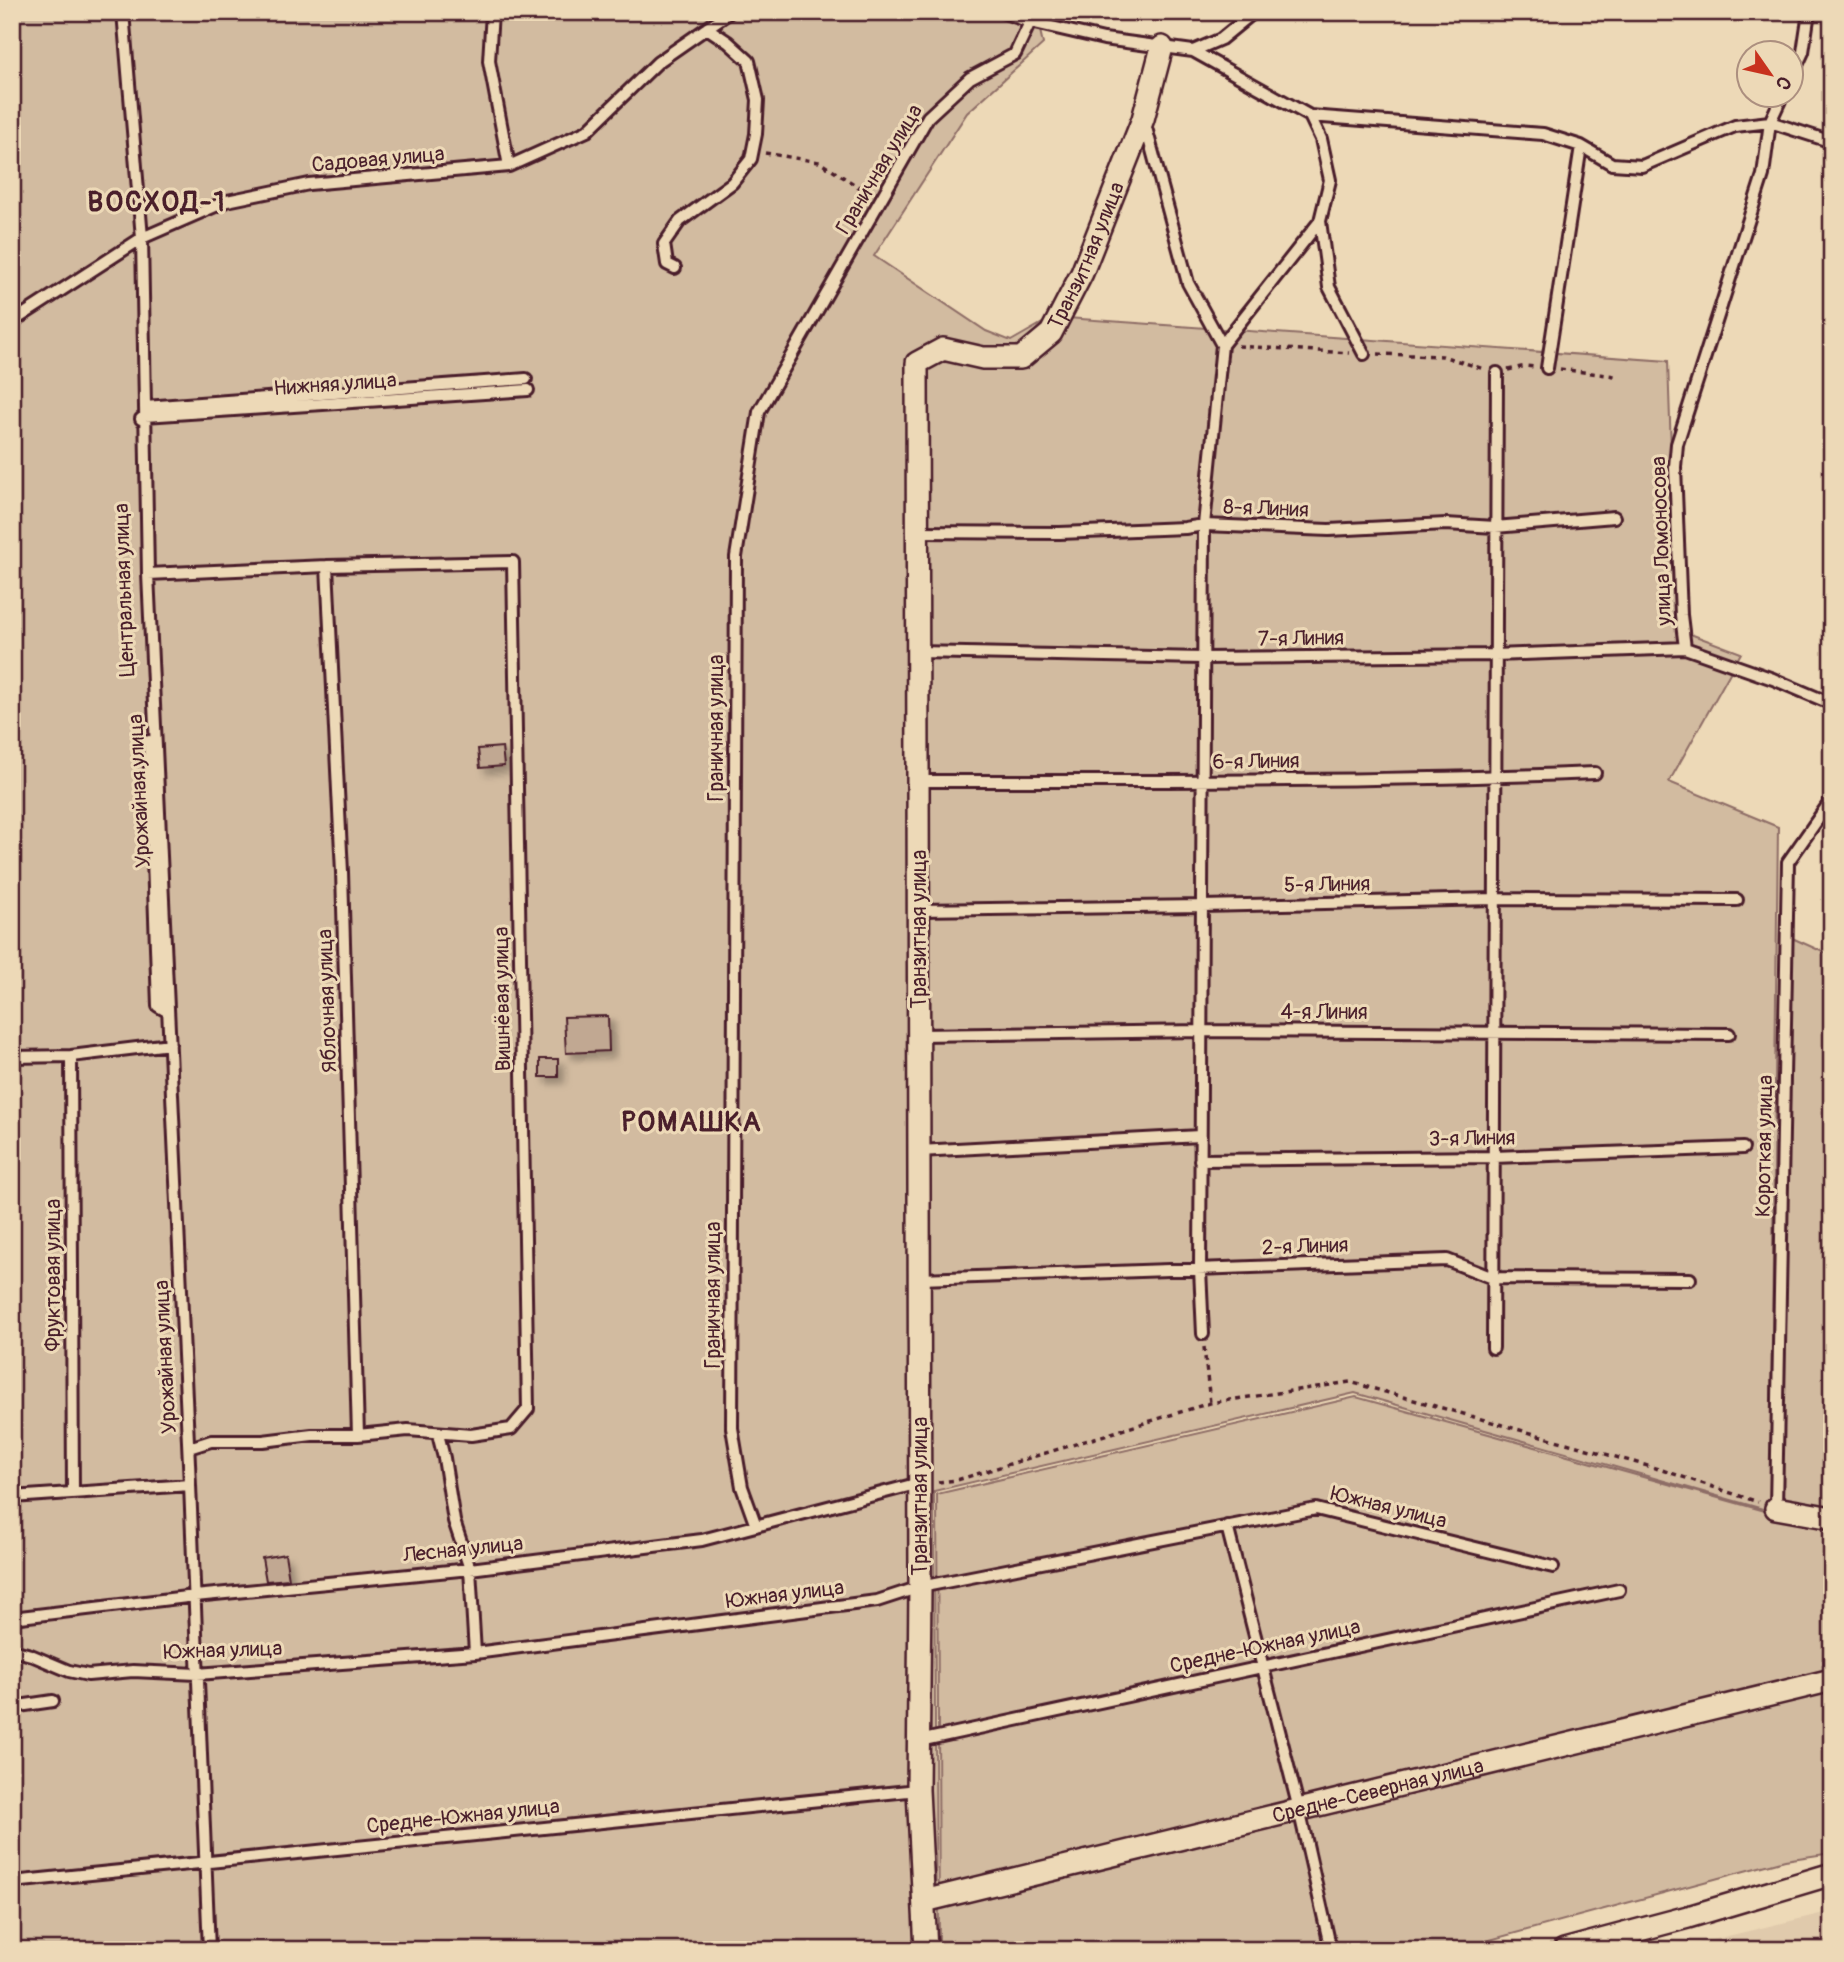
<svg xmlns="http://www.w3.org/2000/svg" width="1844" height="1962" font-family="Pangolin,sans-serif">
  <defs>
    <filter id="shadow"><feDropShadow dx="6" dy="6" stdDeviation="3.5" flood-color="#0004"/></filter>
  </defs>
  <rect width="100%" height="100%" fill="#edd9b7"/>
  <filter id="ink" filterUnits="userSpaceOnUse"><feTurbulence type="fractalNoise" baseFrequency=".0143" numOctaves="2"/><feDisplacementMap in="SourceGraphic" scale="14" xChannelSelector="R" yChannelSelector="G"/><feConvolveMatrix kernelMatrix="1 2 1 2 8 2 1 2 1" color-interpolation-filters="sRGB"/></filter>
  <g filter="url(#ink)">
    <path fill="#e0caac" d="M1832,1911V1950H1670Z"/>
    <path fill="#d2bba0" stroke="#8e6d66" stroke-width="2" d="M12,12H1036L1043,44L967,113L874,256L986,331L1011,341L1053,317L1668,361L1677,629L1741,653L1669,782L1778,827L1770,1511L1355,1393L934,1491L936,1950H12Z
      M1781,933L1832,956V1853L1785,1860L1453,1950H939L937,1494L1356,1397L1772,1513Z"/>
    <path fill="#c1a892" stroke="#4a1f2b" stroke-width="2" filter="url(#shadow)" d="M502,747L504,766L480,768L478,749Z
      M608,1016L609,1051L566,1053L564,1017Z
      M540,1059H558V1077H540Z
      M285,1554L289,1579L266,1581L262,1558Z"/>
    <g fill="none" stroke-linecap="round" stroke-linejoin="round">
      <g stroke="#4a1f2b" stroke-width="16">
        <path id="service" d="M123,12L142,238L148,574L190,1485L209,1950
          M492,12L489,61L509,166
          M1002,12L1030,22L1104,39L1193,51L1221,39L1254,12
          M1193,51L1310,116L1321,139L1330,180L1320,221L1222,345
          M1792,76L1803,52L1809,12
          M1783,94L1770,122L1763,175L1677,444L1675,467L1681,615L1685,648L1773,679L1832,704
          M1310,116L1543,134L1581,146L1612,164L1642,166L1735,126L1770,122L1832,142
          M1145,124L1188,283L1222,345L1204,525L1200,1269L1203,1334
          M1320,221L1329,287L1364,354
          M675,268L667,264L664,244L680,221L732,183L751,159L756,134L758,100L749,61L728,42L707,28
          M12,322L142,238L227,201L309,184L509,166L587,131L658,62L730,12
          M1547,368L1581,146
          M145,407L526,379
          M141,419L145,416L528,390
          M917,532L1060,533L1185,528L1204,525L1329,530L1446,524L1495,527L1614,517
          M327,566L342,872L358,1435
          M148,574L327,566L513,562L528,1409L511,1429L471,1435L408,1430L358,1435H312L263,1441H211L189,1448
          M918,652L1203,658L1495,655L1685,648
          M149,741L158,1006L168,1012
          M918,781C1144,781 1369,782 1595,773
          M918,910L1202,906L1494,899L1737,900
          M919,1035L1201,1031L1729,1034
          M71,1056L73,1493
          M12,1057L71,1056L170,1044
          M919,1151L1200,1136
          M1200,1160L1494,1157L1743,1148
          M920,1279L1447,1260L1493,1278L1690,1279
          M1493,1348L1497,373
          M438,1434L444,1458L454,1521L470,1569L475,1653
          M12,1497L190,1485
          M1776,1508L1788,862L1832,799
          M756,1526L742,1487L732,1428L736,557L759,412L928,117L970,78L1015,54L1030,22
          M1227,1526L1299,1809L1331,1950
          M12,1618L195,1596L470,1569L702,1540L912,1485
          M12,1650L31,1655L69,1671L88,1675L133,1671L197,1674L475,1653L877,1601L920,1587L1316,1509L1553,1567
          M12,1707L53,1701
          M919,1741L1619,1590
          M12,1882L918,1790"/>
      </g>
      <g stroke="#4a1f2b" stroke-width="26">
        <g id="minor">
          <path d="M1776,1508L1832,1518"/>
          <path id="s1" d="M924,1901L1832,1680"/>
          <path id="s2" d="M926,1950L918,1790L920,1587L917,363L943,349L983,358H1021L1051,333L1082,273L1143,119L1162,47"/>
          <path d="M1564,1950L1688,1917L1832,1874"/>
        </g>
      </g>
      <path stroke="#4a1f2b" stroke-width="3.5" stroke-dasharray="5 5" stroke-linecap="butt" d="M765,153L819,162L870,194
        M1238,346L1349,353
        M1378,354L1442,356L1484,369
        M1560,369L1615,376
        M1508,370L1526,366L1535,367
        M1204,1347L1210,1403
        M938,1482L957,1480L1210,1403L1350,1382L1662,1470L1758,1502"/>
      <use href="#service" stroke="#edd9b7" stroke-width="10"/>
      <use href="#minor" stroke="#edd9b7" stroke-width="21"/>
    </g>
  </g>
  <g text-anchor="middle" stroke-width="6" stroke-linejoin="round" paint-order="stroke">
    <g font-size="21" fill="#4a1f2b" stroke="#edd9b7">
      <text transform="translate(378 159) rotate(-5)" y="7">Садовая улица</text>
      <text transform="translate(879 169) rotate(-59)" y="7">Граничная улица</text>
      <text dy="7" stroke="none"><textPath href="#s2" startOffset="1820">Транзитная улица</textPath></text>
      <text transform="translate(335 384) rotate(-4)" y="7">Нижняя улица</text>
      <text transform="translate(1266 508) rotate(2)" y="7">8-я Линия</text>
      <text transform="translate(1661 541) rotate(-92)" y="7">улица Ломоносова</text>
      <text transform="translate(124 590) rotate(-92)" y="7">Центральная улица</text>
      <text transform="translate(1301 638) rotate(-1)" y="7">7-я Линия</text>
      <text transform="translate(716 728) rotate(-90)" y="7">Граничная улица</text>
      <text transform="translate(1256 761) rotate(-1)" y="7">6-я Линия</text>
      <text transform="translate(139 791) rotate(-93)" y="7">Урожайная улица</text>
      <text transform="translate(1327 884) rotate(-1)" y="7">5-я Линия</text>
      <text transform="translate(919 929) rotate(-90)" y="7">Транзитная улица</text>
      <text transform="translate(502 999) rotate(-91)" y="7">Вишнёвая улица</text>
      <text transform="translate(327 1001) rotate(-92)" y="7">Яблочная улица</text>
      <text x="1324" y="1019">4-я Линия</text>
      <text transform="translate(1472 1138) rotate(-1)" y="7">3-я Линия</text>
      <text transform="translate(1764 1146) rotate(-89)" y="7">Короткая улица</text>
      <text transform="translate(1305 1246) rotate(-2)" y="7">2-я Линия</text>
      <text transform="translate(53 1275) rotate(-90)" y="7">Фруктовая улица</text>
      <text transform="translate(713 1295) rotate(-90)" y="7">Граничная улица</text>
      <text transform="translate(165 1357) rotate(-93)" y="7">Урожайная улица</text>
      <text transform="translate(920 1496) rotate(-90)" y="7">Транзитная улица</text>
      <text transform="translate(1389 1507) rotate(14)" y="7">Южная улица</text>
      <text transform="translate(463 1549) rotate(-6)" y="7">Лесная улица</text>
      <text transform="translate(785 1594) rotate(-7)" y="7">Южная улица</text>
      <text transform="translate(1265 1646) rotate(-12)" y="7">Средне-Южная улица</text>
      <text transform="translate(223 1650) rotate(-2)" y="7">Южная улица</text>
      <text dy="7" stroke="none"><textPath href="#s1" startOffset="467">Средне-Северная улица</textPath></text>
      <text transform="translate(463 1816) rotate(-6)" y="7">Средне-Южная улица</text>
    </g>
    <g font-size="28" font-weight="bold" letter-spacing="2" fill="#4a1f2b" stroke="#edd9b7">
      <text x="157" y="211">ВОСХОД-1</text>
      <text x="692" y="1131">РОМАШКА</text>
    </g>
  </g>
  <rect width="1844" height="1962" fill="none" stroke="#edd9b7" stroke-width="42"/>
  <rect x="21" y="21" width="1802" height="1920" fill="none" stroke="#4a1f2b" stroke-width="2.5" filter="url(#ink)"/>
  <g transform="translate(1770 74) rotate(124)"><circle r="33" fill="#edd9b7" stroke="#ac8f7f" stroke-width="2"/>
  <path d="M0-5L12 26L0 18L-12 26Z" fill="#c8321e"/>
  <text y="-10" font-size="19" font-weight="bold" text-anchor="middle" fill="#4a1f2b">С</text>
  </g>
</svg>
